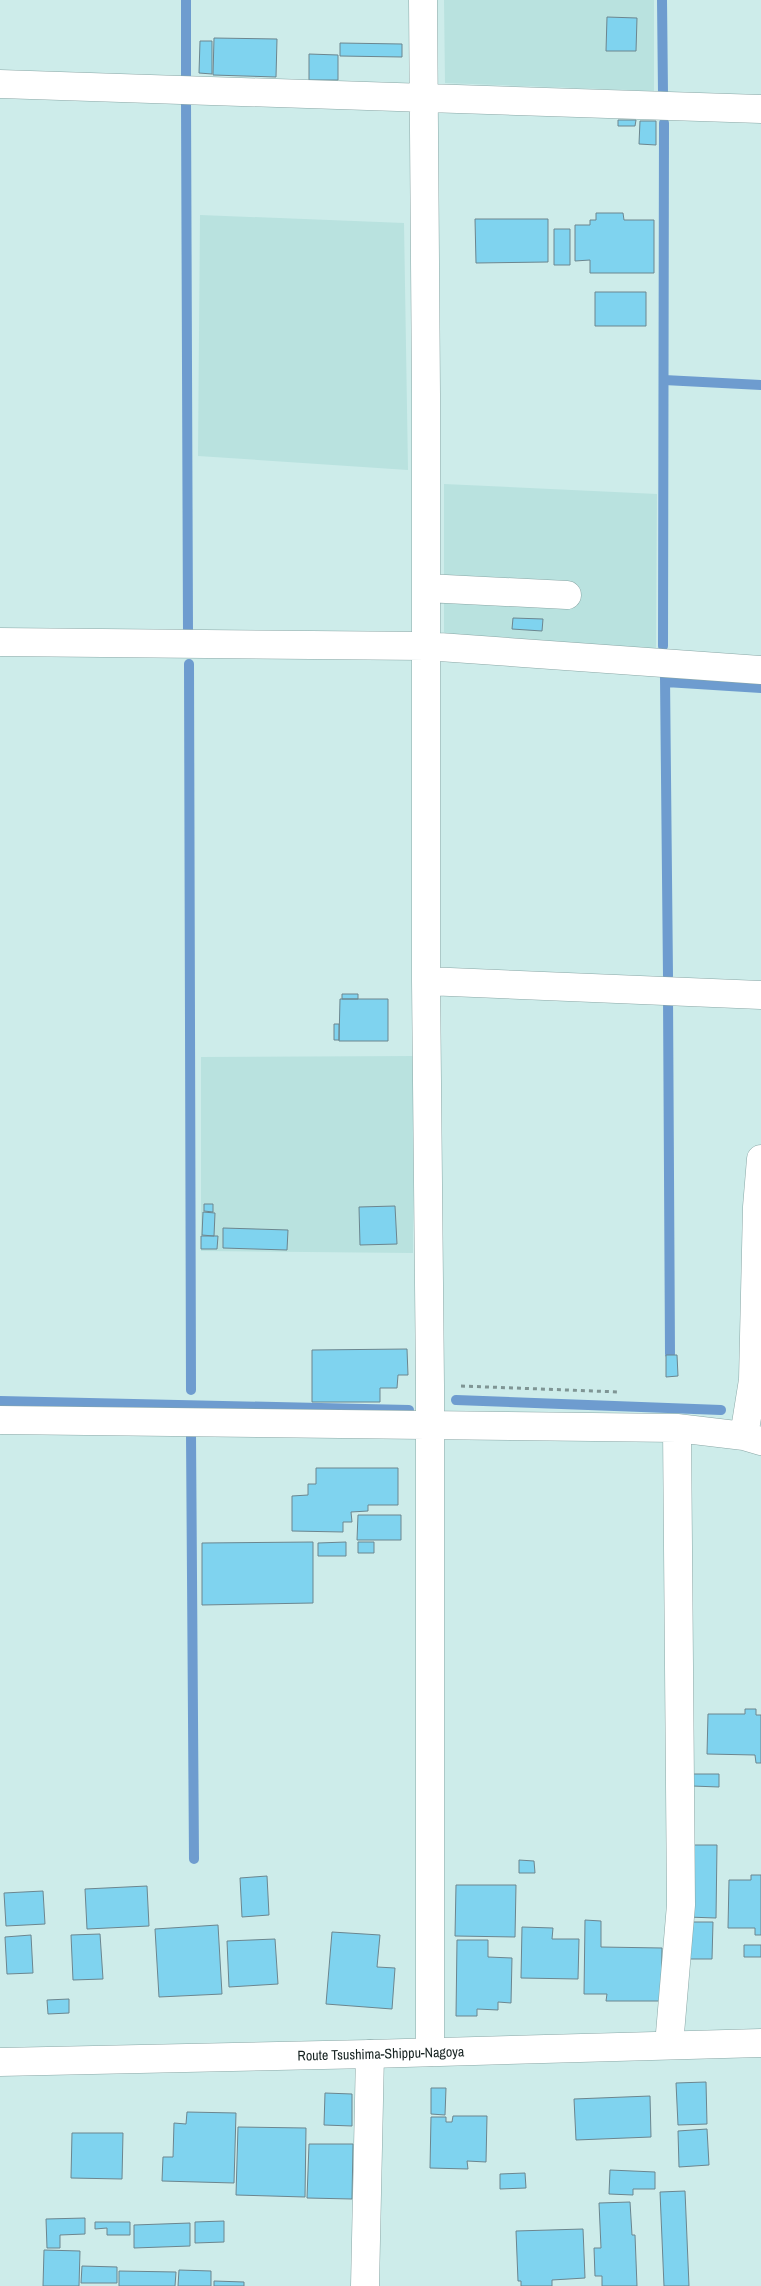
<svg xmlns="http://www.w3.org/2000/svg" width="761" height="2286" font-family="'Archivo Narrow',sans-serif">
  <rect width="100%" height="100%" fill="#cdecea"/>
  <path fill="#b9e2df" d="M444,0H654V91L445,83Z
    M200,215L404,223L408,470L198,456Z
    M444,484L657,494L656,650L452,639L444,632Z
    M414,1056L413,1253L201,1251V1057Z"/>
  <g fill="none" stroke-linecap="round" stroke-linejoin="round">
    <path stroke="#6e9ccf" stroke-width="10" d="M186,0V76
      M662,0L663,93
      M186,100L188,631
      M664,380L761,385
      M663,646L664,123
      M189,664L191,1390
      M665,677L668,976
      M666,682L761,688
      M668,995L670,1354
      M456,1400L721,1410
      M0,1401L409,1410
      M191,1435L194,1859"/>
  </g>
  <path fill="#7fd3ef" stroke="#6c868f" d="M607,17L637,18L636,51H606Z
    M214,38L277,39L276,77L213,75Z
    M200,41H212V74L199,73Z
    M340,43L402,44V57L340,56Z
    M309,54L338,55V80H309Z
    M618,120H636L635,126H618Z
    M640,121H656V145L639,144Z
    M596,213H623L624,220H654V273H590V260L575,261V225H590V220H596Z
    M475,219H548V262L476,263Z
    M554,229H570V265H554Z
    M595,292H646V326H595Z
    M513,618L543,619L542,631L512,629Z
    M342,994H358V999H342Z
    M340,999H388V1041H339Z
    M334,1024H339V1040H334Z
    M204,1204H213V1212L204,1211Z
    M395,1206L397,1244L360,1245L359,1207Z
    M203,1212L215,1213L214,1236L202,1235Z
    M223,1228L288,1230L287,1250L223,1248Z
    M201,1236H218L217,1249H201Z
    M407,1349L408,1375H398L397,1388H380V1402H312V1350Z
    M666,1355H677L678,1376L666,1377Z
    M316,1468H398V1505H368V1511L351,1512L352,1522H343V1532L292,1531V1496L308,1495V1484H316Z
    M358,1515H401V1540H357Z
    M313,1542V1603L202,1605V1543Z
    M346,1542V1556H318V1543Z
    M358,1542H374V1553H358Z
    M745,1709H756V1715H761V1763H756L755,1755L707,1754L708,1714H745Z
    M692,1774H719V1787L692,1786Z
    M693,1845H717L716,1918L687,1917Z
    M519,1860L534,1861L535,1873H519Z
    M751,1875H761V1935H755V1928H728L729,1880H751Z
    M267,1876L269,1915L242,1917L240,1878Z
    M456,1885H516L515,1937L455,1936Z
    M147,1886L149,1926L87,1929L85,1889Z
    M43,1891L45,1924L6,1926L4,1893Z
    M585,1920L601,1921V1947L662,1948L661,2001H606L607,1994H584Z
    M686,1922H713L712,1959H686Z
    M218,1925L222,1994L159,1997L155,1929Z
    M522,1927L553,1928L552,1939H579L578,1979L521,1978Z
    M332,1932L380,1935L377,1967L395,1968L392,2009L326,2004Z
    M100,1934L103,1979L73,1980L71,1935Z
    M31,1935L33,1973L7,1974L5,1937Z
    M275,1939L278,1984L229,1987L227,1941Z
    M457,1940H488V1957L512,1958L511,2003L498,2002V2010L477,2009V2016H456Z
    M744,1945H761V1957H744Z
    M69,1999V2013L48,2014L47,2000Z
    M706,2082L707,2124L678,2125L676,2083Z
    M431,2088H446L445,2115L431,2114Z
    M325,2093L352,2094V2126L324,2125Z
    M650,2096L651,2137L576,2140L574,2099Z
    M187,2112L236,2113L234,2183L162,2181L163,2157H173L174,2123L186,2124Z
    M453,2116H487L486,2162L467,2161L468,2169L430,2168L431,2117H446V2122H452Z
    M238,2127L306,2128L305,2197L236,2195Z
    M707,2129L709,2165L679,2167L678,2131Z
    M72,2133H123L122,2179L71,2178Z
    M309,2144H353L352,2199L307,2198Z
    M610,2170L655,2172V2189H633V2195L609,2194Z
    M525,2173L526,2188L500,2189V2174Z
    M685,2191L689,2286H664L660,2192Z
    M630,2202L632,2235H635L637,2286H602V2276H595L594,2248H601L599,2203Z
    M85,2218V2234L60,2235V2248H47L46,2219Z
    M224,2221V2242L195,2243V2222Z
    M95,2222H130V2235H107V2228L95,2229Z
    M190,2223V2246L134,2248V2225Z
    M583,2229L585,2278L552,2280V2286H521V2281H518L516,2231Z
    M44,2250L80,2251L79,2286H43Z
    M82,2266L117,2267V2283H81Z
    M179,2270L211,2271V2286H178Z
    M119,2271L176,2272L175,2286H119Z
    M214,2281L244,2282V2286H214Z"/>
  <g fill="none" stroke-linecap="round" stroke-linejoin="round">
    <g stroke="#8aa7a6" stroke-width="29">
      <path id="minor" d="M423,0L426,393V981L430,1385V2052
        M0,84L761,109
        M426,588L567,595
        M0,642L425,646L761,670
        M426,981L761,995
        M0,1420L677,1428L744,1436L761,1441
        M744,1436L753,1380L757,1207L761,1159
        M669,2045L681,1905L677,1428
        M365,2286L370,2054"/>
    </g>
    <g stroke="#8aa7a6" stroke-width="29">
      <g id="major">
        <path id="s1" d="M0,2062L370,2054L761,2043"/>
      </g>
    </g>
    <path stroke="#7f9594" stroke-width="3" stroke-dasharray="4 4" stroke-linecap="butt" d="M461,1386L620,1392"/>
    <use href="#minor" stroke="#fff" stroke-width="28"/>
    <use href="#major" stroke="#fff" stroke-width="28"/>
  </g>
  <g text-anchor="middle" stroke-width="4" stroke-linejoin="round" paint-order="stroke">
    <g font-size="14" fill="#162221" stroke="#fff">
      <text dy="5" stroke="none"><textPath href="#s1" startOffset="381">Route Tsushima-Shippu-Nagoya</textPath></text>
    </g>
  </g>
</svg>
